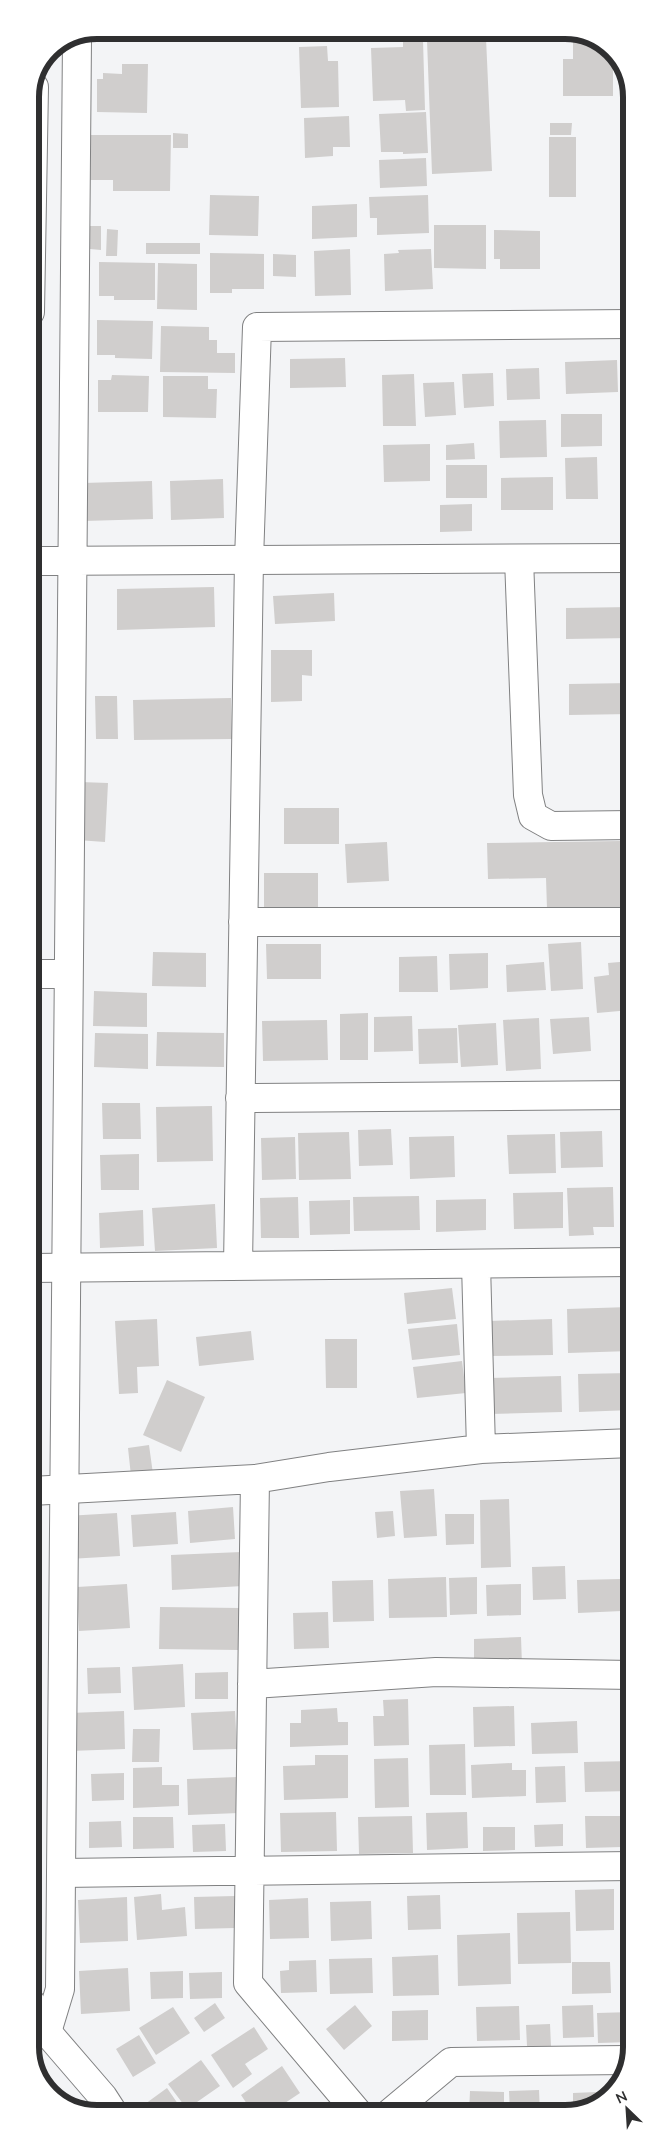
<svg xmlns="http://www.w3.org/2000/svg" width="662" height="2144" font-family="Mulish,sans-serif">
  <rect width="100%" height="100%" fill="#f3f4f6"/>
  <path fill="#d0cecd" d="M486,38L492,171L432,174L427,40Z
    M403,40H423L425,110L406,111L405,100L373,101L371,48L403,47Z
    M573,40H594L609,47L613,54V96H563V59H573Z
    M327,46L328,61H338L339,107L301,108L299,47Z
    M122,64H148L147,113L97,112V79H103V73L122,74Z
    M426,112L428,153L403,154V152H381L379,114Z
    M349,116L350,147H333V156L305,158L304,118Z
    M550,123H572L571,135H550Z
    M173,133L188,134V148H173Z
    M91,135H171L170,191H113V180H90Z
    M549,137H576V197H549Z
    M426,158L427,186L380,188L379,160Z
    M210,195L259,196L258,236L209,235Z
    M428,195L429,233L377,235V218H370L369,197Z
    M357,204V237L312,239V206Z
    M434,225H486V269L434,268Z
    M90,226H101V250L90,249Z
    M107,229L118,230L117,256H106Z
    M494,230L540,231V269H500V259H494Z
    M146,243H200V254H146Z
    M350,249L351,295L315,296L314,251Z
    M431,249L433,289L385,291L384,254L399,253L398,250Z
    M210,253L264,254V289H232V293H210Z
    M273,254L296,255V277L273,276Z
    M99,262L155,263V300H114V296H99Z
    M158,263L197,264V310L157,309Z
    M97,320L153,321L152,359L115,358V355H97Z
    M161,326L209,327V340H217V353H235V373L160,372Z
    M345,358L346,387L290,388V359Z
    M617,360L618,392L566,394L565,362Z
    M539,368L540,399L507,400L506,369Z
    M493,373L494,406L464,408L462,374Z
    M414,374L416,426H383L382,375Z
    M112,375L149,376L148,412H98V380H111Z
    M163,376H208V389H217L216,418L163,417Z
    M454,382L456,415L425,417L423,383Z
    M561,414H602V446L561,447Z
    M546,420L547,457L500,458L499,421Z
    M474,443L475,459L446,460V445Z
    M430,444V481L384,482L383,445Z
    M597,457L598,499H566L565,458Z
    M446,465H487V498H446Z
    M553,477V510H501V478Z
    M223,479L224,518L171,520L170,481Z
    M152,481L153,519L84,521L83,483Z
    M472,504V531L440,532V505Z
    M214,587L215,627L117,630V589Z
    M334,593L335,621L275,624L273,596Z
    M631,607V638L566,639V608Z
    M271,650H312V676L302,675V701L271,702Z
    M631,683V714L569,715V684Z
    M95,696H117L118,739H96Z
    M231,698L232,739L134,740L133,700Z
    M80,782L108,783L105,842L77,840Z
    M284,808H339V844H284Z
    M620,841L621,877H631V907L547,909L546,878L488,879L487,843Z
    M387,842L389,881L347,883L345,844Z
    M264,873H318V907L264,908Z
    M581,942L583,989L551,991L548,944Z
    M266,944H321V979H267Z
    M153,952L206,953V987L152,986Z
    M488,953V988L450,990L449,954Z
    M437,956L438,992H399V957Z
    M631,961V1010L597,1013L594,977L609,975L608,963Z
    M544,962L546,990L507,992L506,965Z
    M94,991L147,993V1027L93,1026Z
    M368,1013V1060H340V1014Z
    M412,1016L413,1051L374,1052V1017Z
    M589,1017L591,1051L553,1054L550,1019Z
    M539,1018L541,1069L506,1071L503,1020Z
    M327,1020L328,1060L263,1061L262,1021Z
    M496,1023L498,1065L461,1067L458,1025Z
    M457,1028L458,1063L419,1064L418,1029Z
    M157,1032L224,1033V1067L156,1066Z
    M95,1033L148,1034V1069L94,1067Z
    M102,1103H140L141,1139H103Z
    M212,1106L213,1161L157,1162L156,1107Z
    M391,1129L393,1165L359,1166L358,1130Z
    M602,1131L603,1167L561,1168L560,1132Z
    M349,1132L351,1179L299,1180L298,1133Z
    M555,1134L556,1173L509,1174L507,1135Z
    M621,1134H631V1171H622Z
    M454,1136L455,1177L410,1179L409,1137Z
    M295,1137L296,1179L262,1180L261,1138Z
    M139,1154V1190H101L100,1155Z
    M613,1187L614,1227H593L594,1235L569,1236L567,1188Z
    M563,1192V1228L514,1229L513,1193Z
    M419,1196L420,1230L354,1231L353,1197Z
    M298,1197L299,1238H261L260,1198Z
    M486,1199V1230L436,1232V1200Z
    M350,1200V1234L310,1235L309,1201Z
    M215,1204L217,1248L155,1251L152,1208Z
    M143,1210L144,1246L100,1248L99,1213Z
    M452,1288L456,1319L407,1324L404,1293Z
    M629,1307L631,1351L568,1353L567,1309Z
    M157,1319L159,1366L137,1367L138,1393L119,1394L115,1321Z
    M552,1319L553,1355L490,1356L489,1321Z
    M457,1324L460,1355L412,1360L408,1329Z
    M251,1331L254,1360L199,1366L196,1337Z
    M325,1339H357V1388H326Z
    M462,1361L466,1393L417,1398L413,1367Z
    M631,1373L632,1410L579,1412L578,1374Z
    M561,1376L562,1412L490,1414L489,1378Z
    M167,1380L205,1397L181,1452L143,1435Z
    M149,1445L153,1474L131,1476L128,1448Z
    M434,1489L437,1536L404,1538L400,1491Z
    M509,1499L511,1567L481,1568L480,1500Z
    M233,1507L235,1539L190,1543L188,1511Z
    M393,1511L395,1536L377,1538L375,1512Z
    M176,1512L178,1544L133,1547L131,1515Z
    M117,1513L120,1556L69,1559L66,1516Z
    M445,1514H474V1544L446,1545Z
    M241,1552L243,1586L172,1590L171,1555Z
    M565,1566L566,1599L533,1600L532,1567Z
    M446,1577L447,1617L389,1618L388,1579Z
    M477,1577V1614L450,1615L449,1578Z
    M621,1579L622,1611L578,1613L577,1580Z
    M373,1580L374,1621L333,1622L332,1581Z
    M127,1584L130,1628L79,1631L77,1587Z
    M521,1584V1615L487,1616L486,1585Z
    M160,1607L240,1608L239,1650L159,1649Z
    M328,1612L329,1648L294,1649L293,1613Z
    M521,1637L522,1665L474,1667V1639Z
    M183,1664L185,1707L134,1710L132,1667Z
    M120,1667L121,1693L88,1694L87,1668Z
    M228,1672V1699H195V1673Z
    M408,1699L409,1745L374,1746L373,1716H384L383,1700Z
    M514,1706L515,1746L474,1747L473,1707Z
    M337,1708L338,1722H348V1745L290,1747V1723H301V1710Z
    M124,1711L125,1749L70,1751L69,1713Z
    M235,1711L237,1749L193,1750L191,1713Z
    M577,1721L578,1753L532,1754L531,1723Z
    M133,1729H160L159,1762H132Z
    M465,1744L466,1795H430L429,1745Z
    M315,1755H348V1798L284,1800L283,1766L315,1765Z
    M408,1758L409,1807L375,1808L374,1759Z
    M632,1761V1791L585,1792L584,1762Z
    M512,1763V1770H526V1796L472,1798L471,1765Z
    M565,1766L566,1802L536,1803L535,1767Z
    M162,1767V1785H179V1806L133,1808V1768Z
    M124,1773V1800L92,1801L91,1774Z
    M238,1777L239,1813L188,1815L187,1779Z
    M336,1812L337,1851L281,1852L280,1813Z
    M467,1812L468,1848L427,1850L426,1813Z
    M412,1816L413,1853L359,1854L358,1817Z
    M585,1816H621L622,1847L586,1848Z
    M133,1817H173L174,1848L133,1849Z
    M121,1821L122,1847L89,1848V1822Z
    M225,1824L226,1851L193,1852L192,1825Z
    M563,1824V1846L535,1847L534,1825Z
    M483,1827H515V1850L483,1851Z
    M614,1889V1930L576,1931L575,1890Z
    M161,1894L162,1910L185,1907L187,1936L137,1940L134,1897Z
    M440,1895L441,1929L408,1930L407,1896Z
    M235,1896V1928L195,1929L194,1897Z
    M127,1897L128,1941L80,1943L78,1900Z
    M308,1898L309,1938L270,1939L269,1900Z
    M371,1901L372,1939L331,1941L330,1902Z
    M570,1912L571,1963L518,1964L517,1913Z
    M510,1933L511,1984L458,1986L457,1935Z
    M438,1955L439,1995L393,1996L392,1957Z
    M372,1958L373,1993L330,1994L329,1959Z
    M316,1960L317,1992L281,1993L280,1971L289,1970V1961Z
    M572,1962H610L611,1993L572,1994Z
    M128,1968L130,2011L81,2014L79,1971Z
    M183,1971V1998L151,1999L150,1972Z
    M222,1972V1998L190,1999L189,1973Z
    M215,2003L225,2018L204,2032L194,2018Z
    M355,2005L372,2026L344,2050L326,2029Z
    M593,2005L594,2037L563,2038L562,2006Z
    M519,2006L520,2040L477,2041L476,2007Z
    M173,2007L190,2033L156,2055L139,2028Z
    M428,2010V2040L392,2041V2011Z
    M632,2012V2042L598,2043L597,2013Z
    M550,2024L551,2046H527L526,2025Z
    M254,2027L268,2049L245,2064L252,2074L233,2088L211,2055Z
    M139,2035L156,2063L133,2077L116,2049Z
    M201,2060L220,2086L187,2109L168,2084Z
    M282,2066L300,2093L270,2113H253L241,2095Z
    M167,2088L185,2114H152L145,2104Z
    M539,2090L540,2113H510L509,2091Z
    M470,2091L504,2092V2113H469Z
    M597,2092L598,2101L578,2113H573V2093Z
    M233,2104L240,2113L221,2114Z"/>
  <g fill="none" stroke-linecap="round" stroke-linejoin="round">
    <g stroke="#808182" stroke-width="30">
      <path id="street" d="M519,559L528,795L533,816L551,826L631,825
        M243,922H631
        M31,974H68
        M240,1098L631,1095
        M476,1264L481,1449
        M238,1266L249,560L257,327L631,324
        M31,1268L631,1262
        M255,1479L248,1983L358,2113
        M31,1491L255,1479L329,1467L481,1449L632,1443
        M252,1684L436,1672L632,1675
        M61,1873L632,1866
        M31,2003L47,2032L103,2097L114,2114
        M390,2113L451,2062L627,2060"/>
    </g>
    <g stroke="#808182" stroke-width="30">
      <path id="secondary" d="M30,312L34,87
        M30,561L631,558
        M47,2032L60,1989L77,39"/>
    </g>
    <use href="#street" stroke="#fff" stroke-width="28"/>
    <use href="#secondary" stroke="#fff" stroke-width="28"/>
  </g>
  <path d="M0 0H662V2144H0ZM97 39H565A58 58 0 0 1 623 97V2047A58 58 0 0 1 565 2105H97A58 58 0 0 1 39 2047V97A58 58 0 0 1 97 39Z" fill="#fff" fill-rule="evenodd"/>
  <path fill="none" stroke="#2f2f30" stroke-width="6" d="M97 39H565A58 58 0 0 1 623 97V2047A58 58 0 0 1 565 2105H97A58 58 0 0 1 39 2047V97A58 58 0 0 1 97 39Z"/>
  <g transform="translate(627 2109) rotate(335)" stroke="#ffffff" stroke-width="4" paint-order="stroke">
  <path d="M0-4L9 19L0 12L-9 19Z" fill="#2f2f30"/>
  <text y="-8" font-size="14" font-weight="bold" text-anchor="middle" fill="#2f2f30">N</text>
  </g>
</svg>
